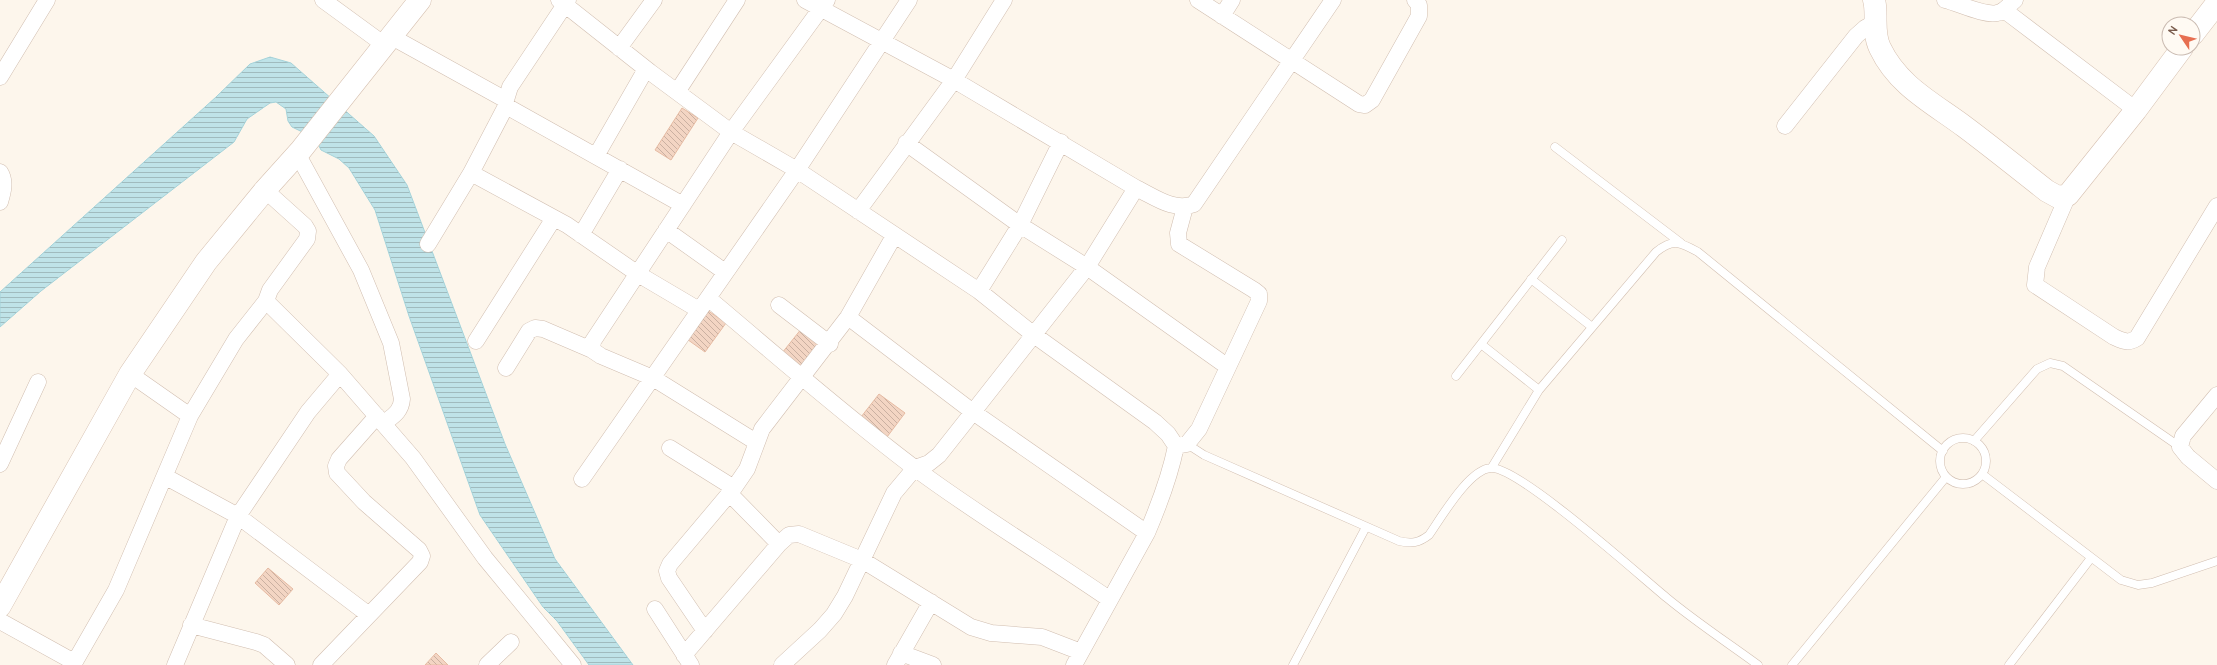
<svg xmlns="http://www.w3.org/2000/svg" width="2217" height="665" font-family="Cabin,sans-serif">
  <defs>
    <pattern id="water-rules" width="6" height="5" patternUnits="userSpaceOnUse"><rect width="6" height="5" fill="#bfe3e8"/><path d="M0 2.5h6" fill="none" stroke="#a0bbbe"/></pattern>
    <pattern id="building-back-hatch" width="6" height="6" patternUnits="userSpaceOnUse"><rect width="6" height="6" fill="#f3d5c3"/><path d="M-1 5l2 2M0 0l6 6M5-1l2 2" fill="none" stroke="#cab0a1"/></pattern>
  </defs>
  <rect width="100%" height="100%" fill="#fdf6ec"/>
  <path fill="url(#water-rules)" stroke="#a5d3da" d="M270,57L291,63L374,136L407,185L505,444L555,559L633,665H589L557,621L543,607L480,515L409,316L375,210L349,168L339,159L321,150L315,138L292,127L288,121L286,109L276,102L270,103L247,119L234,142L41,291L0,327V292L216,97L250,64Z"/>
  <path fill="url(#building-back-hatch)" stroke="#e6bba3" d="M682,108L698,118L671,160L655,150Z
    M704,308L726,323L705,352L684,337Z
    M802,328L820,342L800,367L782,353Z
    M879,394L905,413L887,437L861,417Z
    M268,568L293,589L279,605L255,583Z
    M436,653L448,665H425Z"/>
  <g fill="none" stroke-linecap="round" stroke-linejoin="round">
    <g stroke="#d1beb0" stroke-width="9">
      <path id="lane" d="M1555,147L1681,243
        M1531,279L1592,327
        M1481,344L1539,390
        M1456,376L1562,240
        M1940 461a23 23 0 1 1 46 0a23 23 0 1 1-46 0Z
        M1974,441L2037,369L2050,363L2063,366L2180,447
        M1187,444L1204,455L1399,541C1411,544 1419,543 1429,535C1441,518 1469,469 1491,468C1518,466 1640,576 1667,598C1696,622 1728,643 1758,665
        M1492,467L1539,390L1656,252C1673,238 1680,242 1698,252L1943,451
        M1982,474L2121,580L2138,585L2152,583L2217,561
        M1293,665L1366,527
        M1792,665L1946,477
        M2009,665L2091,558"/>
    </g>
    <g stroke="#d1beb0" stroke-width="17">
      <path id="street" d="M323,0L386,46
        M559,0L650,72L731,132L797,170L979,291L1034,335L1155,422L1168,434L1176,446C1170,476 1159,505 1147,533L1074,665
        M568,0L510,87L506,100V106L683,205
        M805,0L954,80L1136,188
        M1198,0L1359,104L1365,105L1372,100L1419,16V5L1415,0
        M1945,0C1958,3 1984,16 1997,13C2004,12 2009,5 2015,0
        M2004,10L2136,110
        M1222,16L1232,0
        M392,37L506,100
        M619,48L654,0
        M0,77L47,0
        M677,92L737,0
        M1785,126L1856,36L1865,28L1874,23
        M906,143L1020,225L1087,267L1228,367
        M298,155L361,270L391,343L402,399C401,412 393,416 384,423
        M596,156L646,69
        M0,172C6,181 3,192 0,202
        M471,173L567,225L638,274L699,310
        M265,190L305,226L308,231L307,239L270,290L266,301L340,374L413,458L485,558L573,665
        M2068,195L2037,267L2035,285L2114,337C2123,341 2128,344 2137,338L2217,206
        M858,211L954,80L1004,0
        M666,230L725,272
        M581,235L620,169
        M428,244L471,173L506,106
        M979,291L1020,225L1061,142
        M708,298C776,355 844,415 916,469C978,515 1045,555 1109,599
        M779,305L830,344
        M848,317L973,412L1147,533
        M476,341L554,218
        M506,368L529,331L535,328L543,329L592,350
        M130,374L190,416
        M2217,395L2183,436L2180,447L2188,457L2217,481
        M756,442L653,378L601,356L592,350L593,341L731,132L827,0
        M1176,446L1187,444L1199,429L1259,301V294L1254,290L1179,244L1178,233L1185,207
        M670,448L734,488
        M0,464L38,382
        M166,477L238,516L369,615
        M582,479L797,170L909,0
        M730,494L779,544
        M655,609L691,665
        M0,621L74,662
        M191,625L256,642L264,645L287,665
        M705,631L669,578L667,571L670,564L734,488L747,469L762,429L848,317L894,236
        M901,653L933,665
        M684,655L779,544L789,535L799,534L862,560L971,627L991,633L1042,637L1081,652
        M73,665L116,590L190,416L236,339L266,301
        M175,665L238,516L308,412L340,374
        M321,665L420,562L422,556L419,550L364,502L337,473L336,466L339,459L377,416
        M487,665L511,642
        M782,665L820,630L834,614L845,596L894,493L915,468L929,463L939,455L973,412L1087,267L1136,188C1155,197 1174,212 1194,204L1333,0
        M895,665L931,602"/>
    </g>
    <g stroke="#d6c0b0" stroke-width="23">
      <path id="secondary" d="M1874,0C1878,14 1872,32 1880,48C1898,86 1933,103 1965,127C1993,148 2019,169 2047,191L2058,197L2068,195L2136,110L2182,48
        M2193,34L2217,3
        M0,606L130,374L206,262L265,190L301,150L420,0"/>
    </g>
    <use href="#lane" stroke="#fff" stroke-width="8"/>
    <use href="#street" stroke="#fff" stroke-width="16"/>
    <use href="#secondary" stroke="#fff" stroke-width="22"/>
  </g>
  <g transform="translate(2181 36) rotate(305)"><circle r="19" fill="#fffaf3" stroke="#cabbb1"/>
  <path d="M0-3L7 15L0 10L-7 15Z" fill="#e76f51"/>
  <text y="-6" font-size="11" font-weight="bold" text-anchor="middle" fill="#7a5c4d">N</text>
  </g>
</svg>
